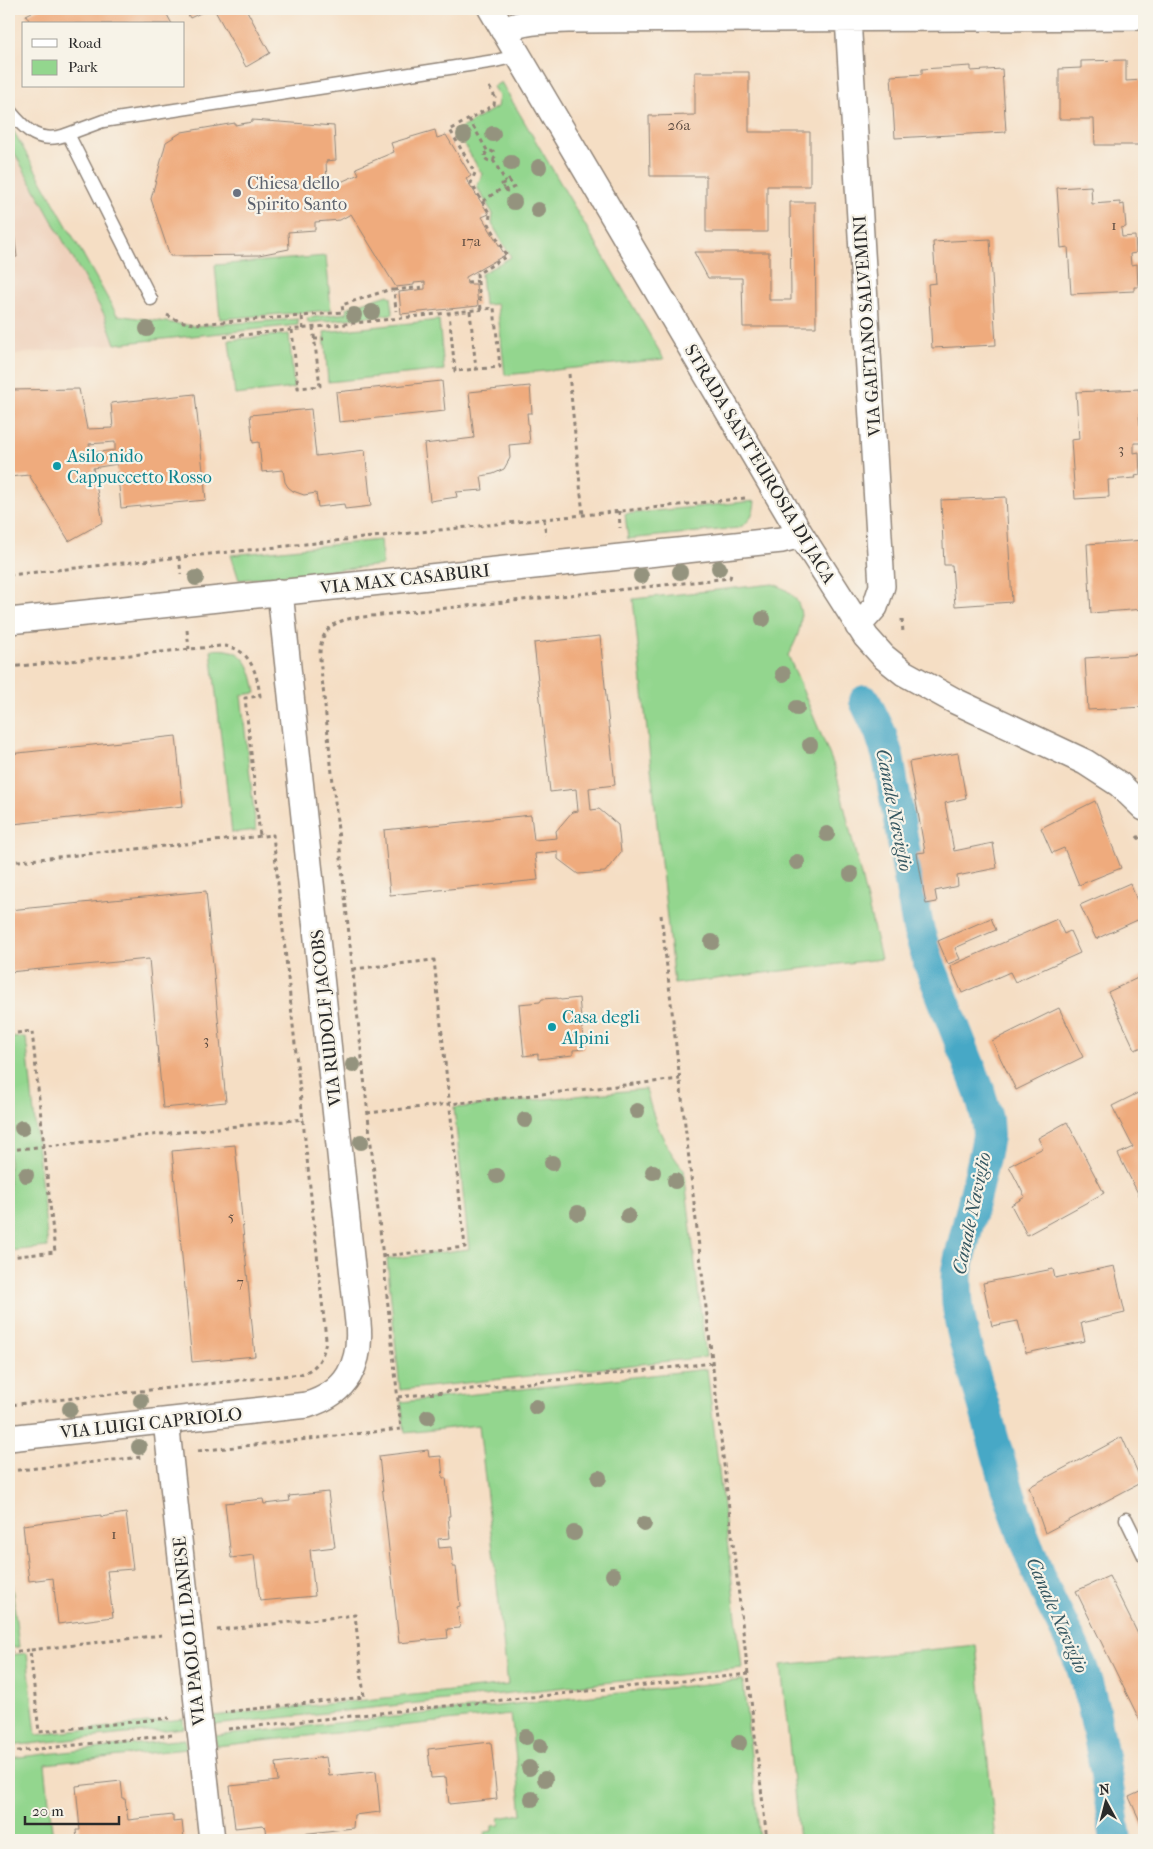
<svg xmlns="http://www.w3.org/2000/svg" width="1153" height="1849" font-family="'IM FELL French Canon',serif">
  <rect width="100%" height="100%" fill="#f7f3e8"/>
  <filter id="ink" filterUnits="userSpaceOnUse"><feTurbulence type="fractalNoise" baseFrequency=".02" numOctaves="2"/><feDisplacementMap in="SourceGraphic" scale="10" xChannelSelector="R" yChannelSelector="G"/><feConvolveMatrix kernelMatrix="1 2 1 2 8 2 1 2 1" color-interpolation-filters="sRGB"/></filter>
  <filter id="wash" filterUnits="userSpaceOnUse"><feTurbulence type="fractalNoise" baseFrequency=".0096" numOctaves="4" result="noise"/><feDisplacementMap in="SourceGraphic" scale="20" xChannelSelector="R" yChannelSelector="G"/><feGaussianBlur stdDeviation="1.12" result="paint"/><feColorMatrix in="noise" values="0 0 0 0 0 0 0 0 0 0 0 0 0 0 0 0 0 1.4 0 .05"/><feComposite in="paint" operator="in"/></filter>
  <g filter="url(#wash)">
    <rect width="100%" height="100%" fill="#f5dec4"/>
    <path fill="#efd1bc" d="M9,143L105,316L115,344L9,355Z"/>
    <path fill="#93d68e" stroke="#5f805c" d="M501,82L664,359L505,375L497,304L484,305L481,274L511,257L492,224L493,214L477,187L482,174L456,131L497,107L499,96L493,87Z
      M9,123L117,315L193,326L298,319V325L115,344L105,316L9,143Z
      M326,256L331,310L220,319L215,265Z
      M388,295L391,297L393,314L308,323L307,318L347,313L346,308Z
      M439,320L444,370L328,382L324,332Z
      M289,334L294,388L235,395L229,340Z
      M755,501C754,513 750,523 738,528L628,539L625,514Z
      M380,540L383,565L239,580L231,555Z
      M773,584C810,596 805,627 788,655L835,768L881,959L674,984L633,599Z
      M211,650C244,646 251,664 256,693L241,695L256,830L232,833Z
      M26,1037L48,1247L9,1251V1038Z
      M646,1089C653,1119 664,1146 684,1170L706,1357L400,1390L387,1259L469,1249L454,1108Z
      M707,1369L742,1668L214,1725L213,1716L508,1685L479,1425L405,1433L401,1402Z
      M9,1560L19,1647L9,1648Z
      M976,1645L996,1840H799L781,1665Z
      M27,1653L36,1735L183,1719L184,1728L9,1746V1655Z
      M743,1680L760,1840H486L485,1832L492,1831V1826L500,1825L499,1818L522,1814L511,1714L216,1746L215,1736Z
      M185,1739L186,1749L45,1764L53,1840H9V1758Z"/>
    <g fill="none" stroke-linecap="round" stroke-linejoin="round">
      <path stroke="#47a8c6" stroke-width="32" d="M865,701L880,732L888,757L918,928L929,963L979,1090L987,1119L988,1136L984,1157L957,1270C953,1317 971,1361 984,1406C1001,1468 1019,1532 1046,1592C1058,1619 1075,1645 1084,1674C1091,1694 1095,1715 1099,1736C1106,1771 1111,1805 1116,1840"/>
    </g>
    <g id="blocks">
      <path fill="#efab7d" fill-rule="evenodd" d="M38,9H164L172,24H31L26,15Z
        M185,9H209L190,18Z
        M214,9H246L270,53L246,67Z
        M1126,60V81L1144,80V145H1095L1094,119H1059V69L1081,68V61Z
        M971,66V71L1002,69L1006,132L895,138L891,76L922,74V69Z
        M695,72H749V132H810V186H767V232H706V176H650L649,116L695,115Z
        M252,120L334,126L336,160L326,161L327,182L343,181L359,174L356,168L394,152L391,143L435,130L437,138L446,135L471,176L466,179L489,214L482,217L505,255L466,277L467,284H476L478,306L401,314L399,292L425,289V282L414,283V285L396,287L351,214L340,220L315,222V230L288,232L289,249L259,255L170,256L151,199L166,142L182,132L235,123V125L252,122Z
        M1091,186L1092,204L1120,202V205L1124,204L1126,227L1121,228L1122,237L1135,236L1136,253L1130,254L1131,265L1137,264L1138,287H1134V291L1071,294L1068,247L1061,248L1057,188Z
        M790,202H815L816,327H743L742,278H708L694,252H769V300H791Z
        M9,217H12L17,257L9,258Z
        M990,239L996,345L932,348L928,284L936,283L933,242Z
        M442,381L445,411L339,422L336,392Z
        M530,386L532,413H527L530,443L509,445L510,458L504,469L493,474L481,476L483,490L456,492L457,497L430,501L424,444L474,438L469,392Z
        M79,389L87,429L113,428L111,403L195,394L206,500L121,508L117,464L93,468L103,522L69,541L29,475L9,477V390ZM115,442V450L91,453L89,444Z
        M1139,389V392H1144V414H1139L1140,425H1144V443H1134V453L1139,452L1140,475L1135,476L1136,478L1108,480L1109,497L1075,499L1071,440L1079,439L1076,392Z
        M311,409L316,456L365,450L371,506L345,509L344,504L318,507L316,493L304,495L293,491L288,487L285,482L283,470L262,472L259,442L253,443L250,415Z
        M1006,497L1012,602L955,606L952,565H944L941,500Z
        M1144,540V609L1091,613L1087,544Z
        M600,636L615,785L589,788L591,810L599,809L618,825L621,852L605,872L578,874L558,859V851L535,854L538,880L390,895L384,830L531,815L534,840L557,838L556,831L572,812L578,811L576,789L550,792L534,643Z
        M1144,654V707L1088,710L1085,658Z
        M176,736L183,806L13,824L9,786V754Z
        M958,753L966,798L945,803L954,851L993,843L997,868L957,876L958,886L935,891L937,902L926,904L917,853L925,852L909,762Z
        M1095,801L1121,868L1079,885L1064,848L1052,853L1041,828Z
        M1130,883L1144,917L1096,939L1080,905Z
        M206,891L226,1102L163,1108L149,959L9,972V910Z
        M991,918L996,930L955,948L960,959L948,964L938,941Z
        M1057,919L1064,934L1070,931L1080,953L1015,982L1010,972L962,993L950,966Z
        M1144,975V1046L1135,1050L1108,992Z
        M557,998L561,1000L579,998L584,1049L573,1050V1055L538,1059V1054L524,1056L519,1004L540,1002L542,999Z
        M1059,1008L1083,1057L1016,1090L992,1041Z
        M1144,1090V1205L1118,1154L1133,1147L1112,1106Z
        M1067,1122L1104,1193L1027,1235L1011,1205L1025,1197L1009,1166L1043,1148L1038,1138Z
        M235,1145L255,1356L192,1362L172,1151Z
        M1114,1266L1125,1313L1081,1323L1085,1341L1026,1353L1018,1321L992,1326L983,1283L1053,1269L1055,1278Z
        M1122,1437L1142,1482L1045,1533L1029,1487Z
        M428,1450L429,1457L441,1456L443,1478H446L450,1516H448L450,1538L438,1539L439,1548L451,1547L453,1567H456L460,1606L457,1607L460,1628L447,1629L448,1638L399,1643L379,1456Z
        M328,1492L335,1547L310,1550L315,1596L260,1601L254,1555L231,1558L225,1503L263,1499L264,1504L290,1501L289,1496Z
        M126,1513L133,1569L107,1571L113,1617L58,1624L53,1578L29,1581L23,1525L101,1515V1517Z
        M1109,1576L1144,1646V1729L1076,1591Z
        M491,1742L497,1799L449,1804L446,1777L431,1778L428,1749Z
        M326,1757L329,1776L376,1771L380,1812L354,1815L353,1828L267,1838L266,1828L263,1825L235,1828L230,1786L278,1781L276,1763Z
        M121,1781L123,1799H125L128,1820L173,1815V1822L182,1821L184,1840H77L76,1830H80L76,1786Z
        M1144,1790V1830L1129,1797Z"/>
    </g>
  </g>
  <g filter="url(#ink)">
    <use href="#blocks" fill-opacity="0" stroke="#908478" stroke-width="1"/>
    <g fill="none" stroke-linecap="round" stroke-linejoin="round">
      <g stroke="#908478" stroke-width="15">
        <path id="service" d="M9,110C26,131 40,145 68,134
          M151,299L68,134L103,121L495,61L508,58L517,53
          M1126,1519L1144,1556"/>
      </g>
      <g stroke="#908478" stroke-width="28">
        <path id="minor" d="M491,9L801,535L866,637L884,657L904,673L955,701L1085,762L1119,784L1144,808
          M848,18L882,586L875,607L858,626
          M503,30C524,21 546,21 568,20L1144,17
          M9,621L782,540L801,535
          M166,1421L212,1840
          M9,1438L307,1405C347,1393 362,1364 358,1323L280,592"/>
      </g>
      <path stroke="#908478" stroke-width="3" stroke-dasharray="4 4" stroke-linecap="butt" d="M469,119L488,152
        M485 156a5 5 0 1 1 10 0a5 5 0 1 1-10 0Z
        M493,160L506,182
        M509,180L514,187L507,191L502,184Z
        M483,201L504,187
        M467,282L478,281
        M394,290L425,287
        M481,309L477,274L507,256L489,224L490,214L471,183L475,173L450,130L494,105L495,97L488,85
        M470,311L476,369
        M167,315L179,321L195,324L302,316
        M303,329L302,316L343,312L342,305L388,290H394L396,311
        M292,330L298,388L320,386L313,327
        M224,337L494,308L500,367L455,371L449,313
        M314,339H324
        M569,374L583,515
        M619,511L620,528
        M544,519L546,535
        M179,557L181,574
        M9,575L746,498
        M902,619L903,633
        M187,630L189,649
        M9,667L221,646C250,646 257,673 260,696L245,698L260,836
        M1137,836L1144,845
        M9,862L273,835L326,1339C324,1357 318,1368 301,1374L9,1405
        M661,915L767,1840
        M353,969L434,960L465,1247L383,1256
        M9,1034L32,1031L55,1252L9,1257
        M367,1113L680,1079
        M9,1150L304,1119
        M398,1397L713,1363
        M198,1451L401,1429L320,659C319,634 329,622 353,618L730,578L731,574
        M9,1471L142,1457
        M217,1630L355,1615L364,1697L225,1712
        M162,1635L30,1650L39,1732L169,1718
        M9,1652L30,1650
        M228,1729L749,1674
        M9,1752L172,1735"/>
      <use href="#service" stroke="#fff" stroke-width="12"/>
      <use href="#minor" stroke="#fff" stroke-width="25"/>
    </g>
    <g fill="#94937e">
      <circle cx="493" cy="134" r="8"/>
      <circle cx="464" cy="135" r="8"/>
      <circle cx="511" cy="163" r="8"/>
      <circle cx="539" cy="167" r="8"/>
      <circle cx="514" cy="202" r="8"/>
      <circle cx="538" cy="210" r="8"/>
      <circle cx="372" cy="312" r="8"/>
      <circle cx="354" cy="315" r="8"/>
      <circle cx="147" cy="329" r="8"/>
      <circle cx="719" cy="568" r="8"/>
      <circle cx="680" cy="572" r="8"/>
      <circle cx="641" cy="576" r="8"/>
      <circle cx="196" cy="578" r="8"/>
      <circle cx="763" cy="619" r="8"/>
      <circle cx="783" cy="674" r="8"/>
      <circle cx="797" cy="708" r="8"/>
      <circle cx="810" cy="745" r="8"/>
      <circle cx="827" cy="834" r="8"/>
      <circle cx="797" cy="862" r="8"/>
      <circle cx="851" cy="874" r="8"/>
      <circle cx="712" cy="942" r="8"/>
      <circle cx="353" cy="1065" r="8"/>
      <circle cx="637" cy="1111" r="8"/>
      <circle cx="525" cy="1120" r="8"/>
      <circle cx="22" cy="1128" r="8"/>
      <circle cx="361" cy="1142" r="8"/>
      <circle cx="552" cy="1163" r="8"/>
      <circle cx="653" cy="1172" r="8"/>
      <circle cx="26" cy="1175" r="8"/>
      <circle cx="497" cy="1176" r="8"/>
      <circle cx="675" cy="1181" r="8"/>
      <circle cx="578" cy="1213" r="8"/>
      <circle cx="628" cy="1216" r="8"/>
      <circle cx="141" cy="1401" r="8"/>
      <circle cx="536" cy="1407" r="8"/>
      <circle cx="70" cy="1409" r="8"/>
      <circle cx="428" cy="1417" r="8"/>
      <circle cx="139" cy="1447" r="8"/>
      <circle cx="599" cy="1478" r="8"/>
      <circle cx="644" cy="1524" r="8"/>
      <circle cx="574" cy="1533" r="8"/>
      <circle cx="613" cy="1575" r="8"/>
      <circle cx="526" cy="1737" r="8"/>
      <circle cx="739" cy="1743" r="8"/>
      <circle cx="540" cy="1746" r="8"/>
      <circle cx="529" cy="1768" r="8"/>
      <circle cx="545" cy="1779" r="8"/>
      <circle cx="532" cy="1799" r="8"/>
    </g>
  </g>
  <circle fill="#6b7280" stroke="#f7f3e8" stroke-width="2" cx="237" cy="193" r="5"/>
  <g fill="#0f9aa8" stroke="#f7f3e8" stroke-width="2">
    <circle cx="57" cy="466" r="5"/>
    <circle cx="552" cy="1027" r="5"/>
  </g>
  <g text-anchor="middle" stroke-width="4.5" stroke-linejoin="round" paint-order="stroke">
    <g font-size="15" fill="#5c4b40">
      <text x="679" y="130">26a</text>
      <text x="1114" y="230">1</text>
      <text x="471" y="246">17a</text>
      <text x="1121" y="454">3</text>
      <text x="206" y="1045">3</text>
      <text x="231" y="1221">5</text>
      <text x="240" y="1287">7</text>
      <text x="114" y="1539">1</text>
    </g>
    <g font-size="18" fill="#5b616d" stroke="#f7f3e8" text-anchor="start">
      <text x="247" y="189">Chiesa dello<tspan x="247" dy="21">Spirito Santo</tspan></text>
    </g>
    <g font-size="18" fill="#2b2b2b" stroke="#f7f3e8">
      <text transform="translate(867 326) rotate(-94)" y="6">VIA GAETANO SALVEMINI</text>
      <text transform="translate(760 464) rotate(59)" y="6">STRADA SANT'EUROSIA DI JACA</text>
      <text transform="translate(405 579) rotate(-6)" y="6">VIA MAX CASABURI</text>
      <text transform="translate(326 1018) rotate(-96)" y="6">VIA RUDOLF JACOBS</text>
      <text transform="translate(151 1423) rotate(-6)" y="6">VIA LUIGI CAPRIOLO</text>
      <text transform="translate(189 1631) rotate(-96)" y="6">VIA PAOLO IL DANESE</text>
    </g>
    <g font-size="18" fill="#0d838f" stroke="#f7f3e8" text-anchor="start">
      <text x="67" y="462">Asilo nido<tspan x="67" dy="21">Cappuccetto Rosso</tspan></text>
      <text x="562" y="1023">Casa degli<tspan x="562" dy="21">Alpini</tspan></text>
    </g>
    <g font-size="19" font-style="italic" fill="#355761" stroke="#f7f3e8">
      <text transform="translate(895 810) rotate(79)" y="7">Canale Naviglio</text>
      <text transform="translate(971 1213) rotate(-78)" y="7">Canale Naviglio</text>
      <text transform="translate(1058 1615) rotate(66)" y="7">Canale Naviglio</text>
    </g>
  </g>
  <rect width="1153" height="1849" fill="none" stroke="#f7f3e8" stroke-width="30"/>
  <rect x="22" y="22" width="162" height="65" fill="#f7f3e8" stroke="#a5a39c"/>
  <rect x="32" y="39" width="25" height="8" fill="#ffffff" stroke="#a5a39c"/>
  <text x="68" y="48" font-size="15" fill="#2b2b2b">Road</text>
  <rect x="32" y="60" width="25" height="15" fill="#93d68e" stroke="#a5a39c"/>
  <text x="68" y="72" font-size="15" fill="#2b2b2b">Park</text>
  <g transform="translate(1106 1802) rotate(353)" stroke="#f7f3e8" stroke-width="4" paint-order="stroke">
  <path d="M0-4L9 19L0 12L-9 19Z" fill="#2b2b2b"/>
  <text y="-8" font-size="14" font-weight="bold" text-anchor="middle" fill="#2b2b2b">N</text>
  </g>
  <path d="M25 1816v8h94v-8" fill="none" stroke="#2b2b2b" stroke-width="2.5"/>
  <text x="32" y="1816" font-size="15" fill="#2b2b2b" stroke="#f7f3e8" stroke-width="4" paint-order="stroke">20 m</text>
</svg>
